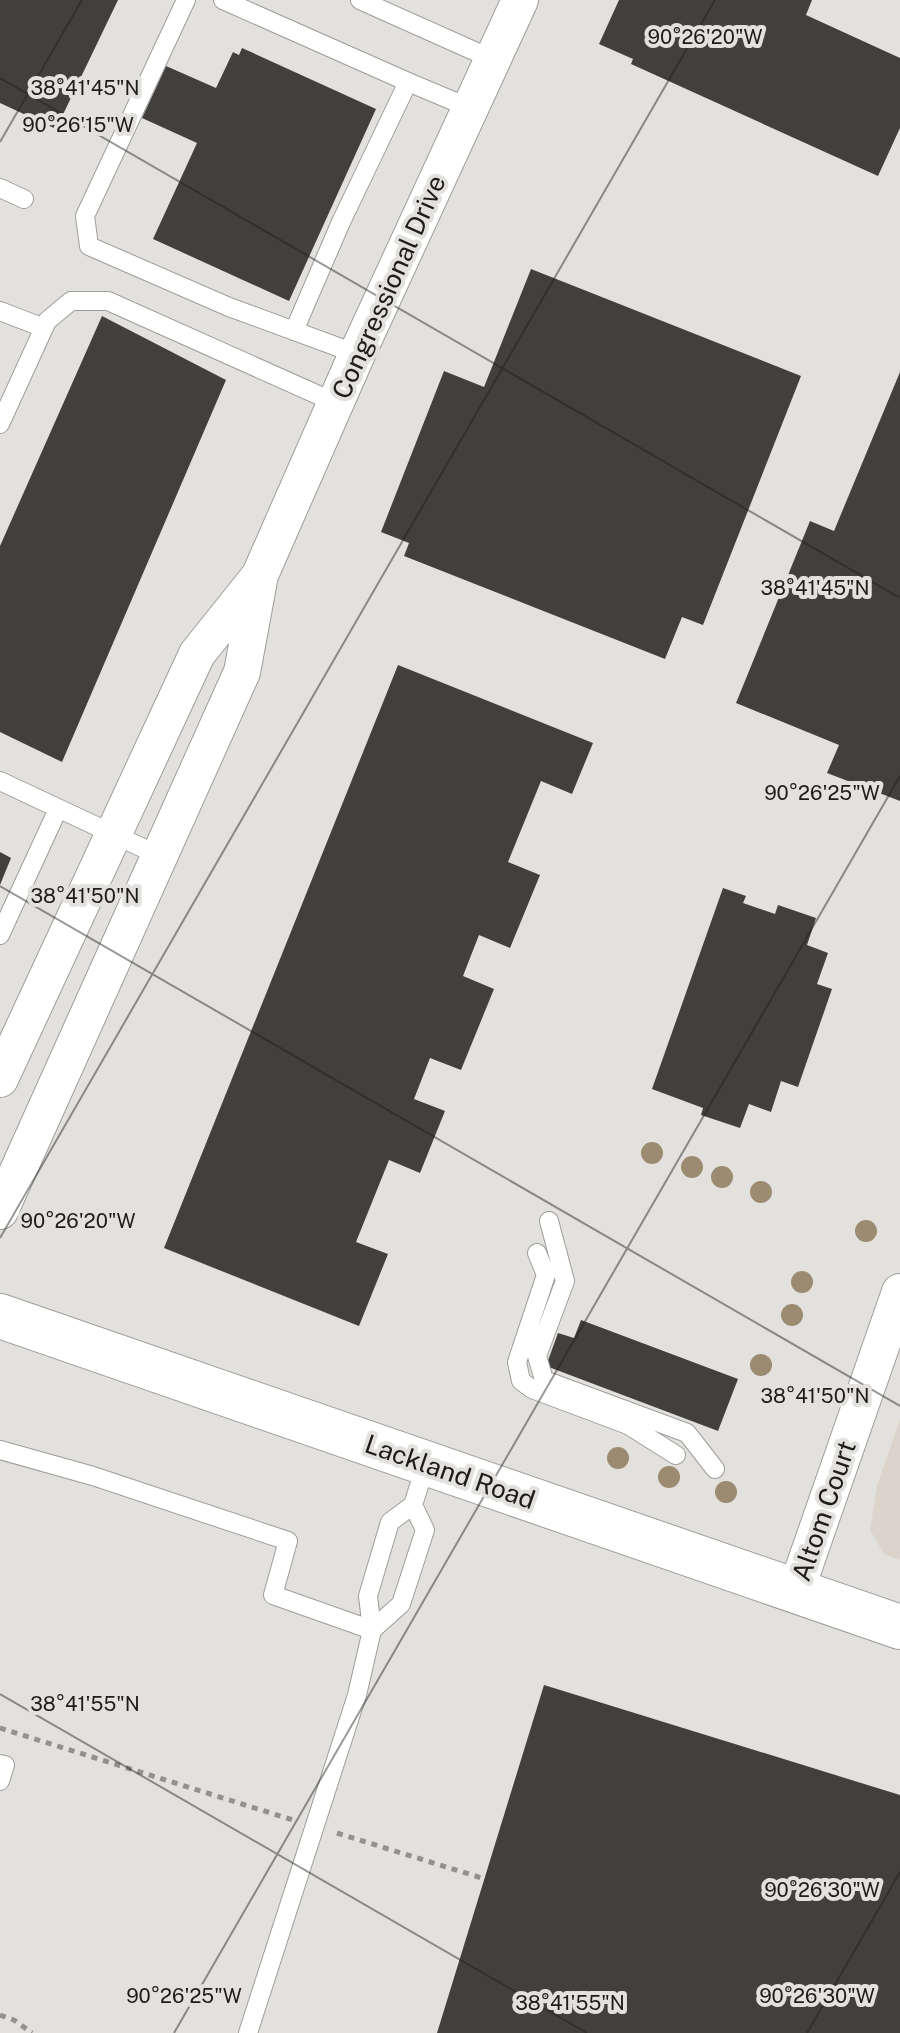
<svg xmlns="http://www.w3.org/2000/svg" width="900" height="2033" font-family="'Public Sans',sans-serif">
  <rect width="100%" height="100%" fill="#e3e1de"/>
  <path fill="#dad4ca" d="M900,1419V1560L885,1555L870,1530L877,1486Z"/>
  <path fill="#42403e" d="M0,0H118L56,129L0,103Z
    M619,0H812L806,15L900,58V128L878,176L631,64L633,59L599,44Z
    M242,48L376,109L289,301L153,239L197,143L142,118L166,66L216,88L233,52L239,55Z
    M531,269L801,376L703,625L682,617L665,659L404,556L409,543L381,532L444,371L484,387Z
    M102,316L226,380L62,762L0,732V546Z
    M900,372V801L827,773L839,745L736,703L810,521L834,531Z
    M398,665L593,743L572,794L541,781L508,862L540,875L510,948L479,935L463,976L494,989L461,1070L430,1058L414,1099L445,1111L420,1173L389,1160L356,1242L388,1254L359,1326L164,1248Z
    M0,852L11,858L0,885Z
    M723,888L746,896L743,903L775,914L778,905L816,918L807,945L828,953L817,984L832,989L798,1087L781,1081L771,1112L749,1104L740,1128L701,1115L703,1108L652,1089Z
    M581,1320L738,1379L718,1431L546,1366L558,1333L574,1338Z
    M544,1685L900,1795V2033H437Z"/>
  <g fill="none" stroke-linecap="round" stroke-linejoin="round">
    <g stroke="#9f9d9a" stroke-width="20">
      <path id="lane" d="M186,0L85,216L89,246L229,307L357,354
        M223,0L408,82
        M360,0L492,59
        M0,188L24,199
        M0,311L44,328
        M294,331L341,222L408,82L470,108
        M0,424L47,321L71,301H108L336,403
        M0,781L160,856
        M0,935L58,809
        M549,1221L565,1281L537,1356L544,1380L687,1433L715,1469
        M537,1253L546,1275L517,1362L521,1381L532,1389L628,1425L676,1455
        M0,1450L93,1476L288,1541L273,1595L372,1630
        M372,1630L401,1604L425,1530L413,1505
        M0,1764L5,1765L0,1781
        M248,2033L357,1695L372,1630L368,1596L390,1522L413,1505L426,1464"/>
    </g>
    <g stroke="#9f9d9a" stroke-width="38">
      <path id="street" d="M0,1079L197,654L257,579
        M0,1211L242,672L260,575L357,354L520,0
        M795,1593L900,1292"/>
    </g>
    <g stroke="#9f9d9a" stroke-width="46">
      <path id="secondary" d="M0,1316L900,1627"/>
    </g>
    <path stroke="#93918f" stroke-width="5" stroke-dasharray="6 6" stroke-linecap="butt" d="M0,1728L293,1820
      M337,1833L485,1879
      M0,2015L14,2020L32,2033"/>
    <use href="#lane" stroke="#fff" stroke-width="18"/>
    <use href="#street" stroke="#fff" stroke-width="36"/>
    <use href="#secondary" stroke="#fff" stroke-width="44"/>
  </g>
  <g fill="#9b8b71">
    <circle cx="652" cy="1153" r="11"/>
    <circle cx="692" cy="1167" r="11"/>
    <circle cx="722" cy="1177" r="11"/>
    <circle cx="761" cy="1192" r="11"/>
    <circle cx="866" cy="1231" r="11"/>
    <circle cx="802" cy="1282" r="11"/>
    <circle cx="792" cy="1315" r="11"/>
    <circle cx="761" cy="1365" r="11"/>
    <circle cx="618" cy="1458" r="11"/>
    <circle cx="669" cy="1477" r="11"/>
    <circle cx="726" cy="1492" r="11"/>
  </g>
  <path fill="none" stroke="#1d1c1b" stroke-width="2" stroke-opacity="0.45" d="M0,78L900,598M0,142L82,0M0,886L900,1406M0,1238L715,0M0,1694L587,2033M174,2033L900,776M807,2033L900,1872"/>
  <g text-anchor="middle" stroke-width="8" stroke-linejoin="round" paint-order="stroke">
    <g font-size="26" fill="#1d1c1b" stroke="#e3e1de">
      <text transform="translate(389 287) rotate(-66)" y="9">Congressional Drive</text>
      <text transform="translate(450 1472) rotate(19)" y="9">Lackland Road</text>
      <text transform="translate(824 1511) rotate(-71)" y="9">Altom Court</text>
    </g>
  </g>
  <g font-size="20" text-anchor="middle" fill="#1d1c1b" stroke="#e3e1de" stroke-width="8" stroke-linejoin="round" paint-order="stroke">
    <text x="705" y="44">90°26'20"W</text>
    <text x="85" y="95">38°41'45"N</text>
    <text x="78" y="132">90°26'15"W</text>
    <text x="815" y="595">38°41'45"N</text>
    <text x="822" y="800">90°26'25"W</text>
    <text x="85" y="903">38°41'50"N</text>
    <text x="78" y="1228">90°26'20"W</text>
    <text x="815" y="1403">38°41'50"N</text>
    <text x="85" y="1711">38°41'55"N</text>
    <text x="822" y="1897">90°26'30"W</text>
    <text x="184" y="2003">90°26'25"W</text>
    <text x="817" y="2003">90°26'30"W</text>
    <text x="570" y="2010">38°41'55"N</text>
  </g>
</svg>
